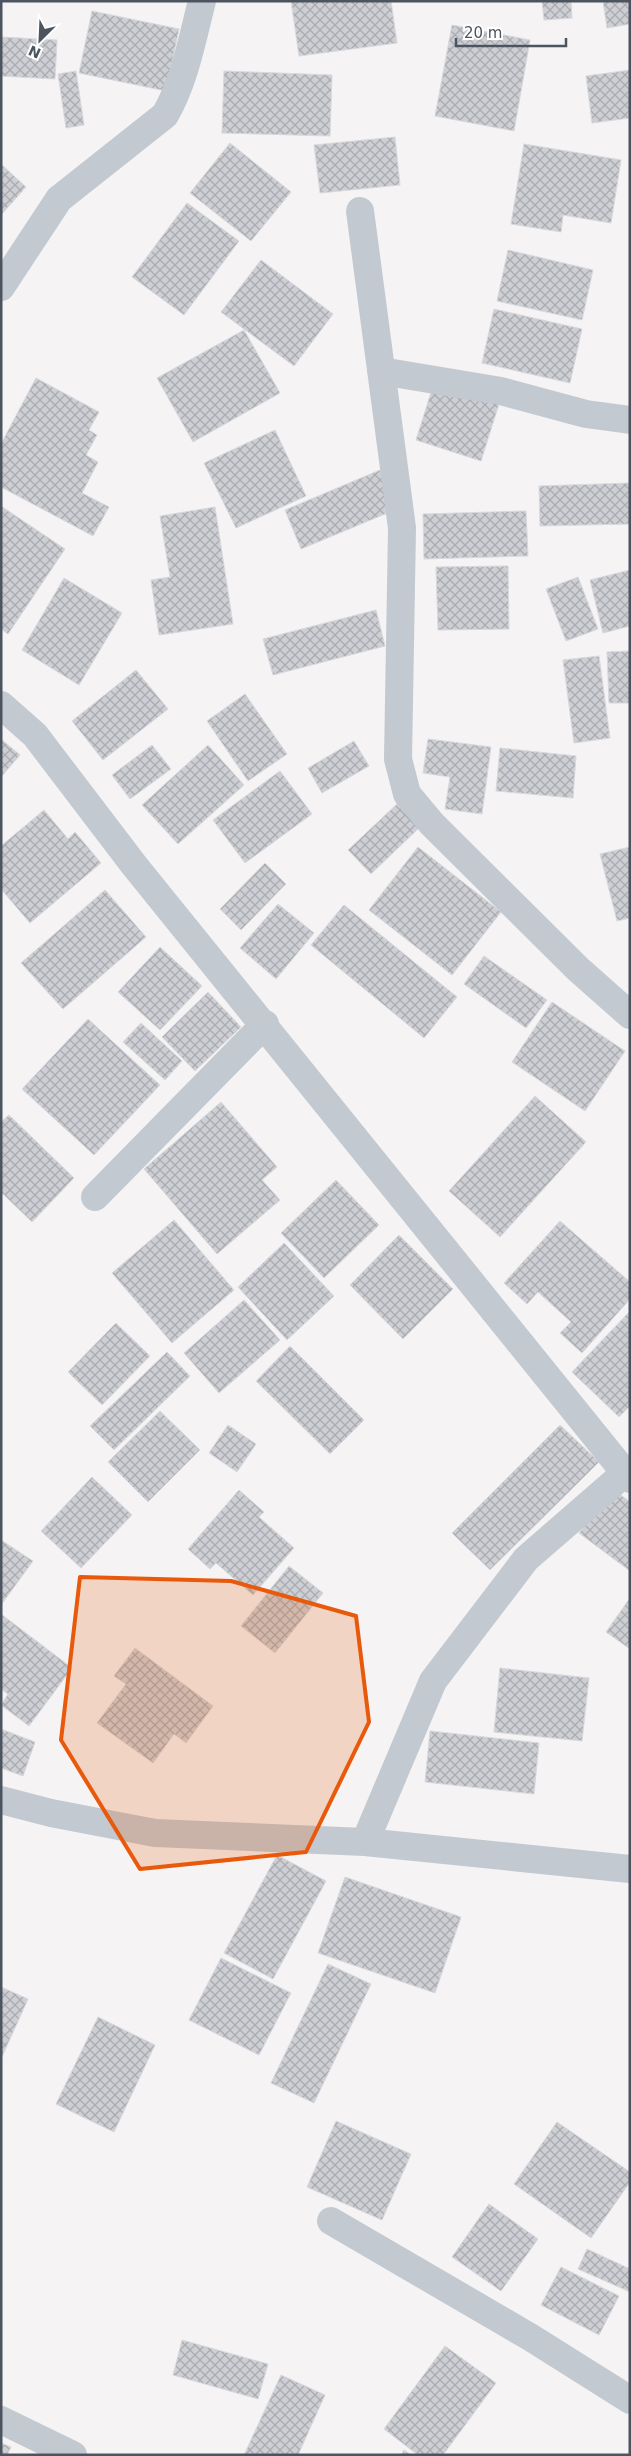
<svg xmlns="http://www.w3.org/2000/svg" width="631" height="2456" font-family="'DejaVu Sans',sans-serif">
  <defs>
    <pattern id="building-cross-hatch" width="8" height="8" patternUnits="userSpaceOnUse" patternTransform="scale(1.25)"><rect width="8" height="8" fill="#cdcfd4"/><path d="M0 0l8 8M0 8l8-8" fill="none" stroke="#a9abaf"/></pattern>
  </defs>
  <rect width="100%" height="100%" fill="#f5f3f3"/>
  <path fill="url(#building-cross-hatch)" stroke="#d7d9dd" d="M291,1H391L397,43L299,56Z
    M542,1H571L572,18L544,20Z
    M603,1H630V24L607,28Z
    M92,11L179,29L166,91L79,73Z
    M452,25L530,40L514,131L435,116Z
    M1,37L57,40L55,79L1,76Z
    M630,70V118L592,123L586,76Z
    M76,71L84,125L66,128L58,74Z
    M224,71L332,75L330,136L222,133Z
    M395,137L400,185L320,193L314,145Z
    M230,143L291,192L251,241L190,193Z
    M524,144L621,160L611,223L563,215L561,232L511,224Z
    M1,164L26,187L1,215Z
    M187,203L239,241L184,315L132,277Z
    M508,250L593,270L582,320L497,301Z
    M261,260L333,314L294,366L221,312Z
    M494,309L582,329L570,383L482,363Z
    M244,330L280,393L193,442L157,378Z
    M36,378L99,412L89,430L97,435L86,455L98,462L82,493L109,507L93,536L1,487V444Z
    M434,383L499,404L481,461L416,440Z
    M275,430L306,496L236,528L204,463Z
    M380,470L397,509L301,549L285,510Z
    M630,483V524L540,526L539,486Z
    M1,506L65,549L8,634L1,629Z
    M215,507L233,624L159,635L151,580L170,577L160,516Z
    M526,511L528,556L424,559L423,514Z
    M508,566L509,629L438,630L436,567Z
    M630,570V626L603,633L590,580Z
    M578,577L598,629L566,641L546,589Z
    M64,578L122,613L79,685L22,650Z
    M376,610L385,646L273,675L263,639Z
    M630,651V703H609L607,652Z
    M599,656L610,738L574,743L563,660Z
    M136,670L168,709L103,760L72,721Z
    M245,694L287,754L248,781L207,721Z
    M1,739L20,755L1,777Z
    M428,739L491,747L482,814L445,809L450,777L423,773Z
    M354,741L369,766L322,793L308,768Z
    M152,745L171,769L130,799L112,775Z
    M208,745L244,785L178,844L142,805Z
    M500,748L576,756L573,798L496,791Z
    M280,771L312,814L245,863L213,820Z
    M397,804L420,827L371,874L348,850Z
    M44,810L68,839L75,832L101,863L30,923L1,889V846Z
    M418,847L501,912L452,975L369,910Z
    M630,847V918L617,921L600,854Z
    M265,863L286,884L241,930L220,909Z
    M105,890L146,937L63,1009L21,963Z
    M278,904L314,933L276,979L240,948Z
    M344,905L457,997L424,1038L311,945Z
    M160,947L202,986L160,1030L118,992Z
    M484,956L547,1000L526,1028L464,984Z
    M208,992L241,1027L195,1071L162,1037Z
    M552,1002L625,1051L585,1111L512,1062Z
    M88,1019L160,1085L94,1155L22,1089Z
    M141,1023L182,1061L165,1080L123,1042Z
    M535,1096L586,1142L500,1237L449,1191Z
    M221,1102L277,1167L262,1180L280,1200L217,1254L144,1169Z
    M9,1115L74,1178L32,1222L1,1192V1122Z
    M336,1180L379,1225L324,1278L281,1233Z
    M174,1220L234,1290L172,1343L112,1273Z
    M560,1221L630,1282V1299L582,1353L560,1333L571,1322L538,1292L527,1304L504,1283Z
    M399,1235L453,1289L403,1339L350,1285Z
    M284,1243L334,1296L287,1340L238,1287Z
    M244,1300L280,1340L219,1393L184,1353Z
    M630,1311V1406L619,1417L572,1372Z
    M116,1323L150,1356L102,1405L68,1372Z
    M290,1346L364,1420L330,1454L256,1381Z
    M167,1352L190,1376L114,1450L90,1426Z
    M160,1411L200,1450L148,1502L108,1462Z
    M228,1425L256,1444L237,1472L209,1453Z
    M560,1425L599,1462L490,1570L452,1533Z
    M92,1477L132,1515L81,1568L41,1531Z
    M613,1489L630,1502V1571L579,1533Z
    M239,1490L264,1512L259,1517L294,1548L253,1595L216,1563L210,1569L188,1549Z
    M1,1540L33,1561L1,1605Z
    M289,1566L323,1593L275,1653L241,1626Z
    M630,1598V1649L606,1632Z
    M1,1614L72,1668L29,1726L1,1705L8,1694L1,1689Z
    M135,1648L213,1706L186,1743L174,1734L153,1763L97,1723L126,1684L114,1676Z
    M500,1668L589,1678L582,1741L494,1732Z
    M1,1729L35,1742L23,1776L1,1768Z
    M430,1731L539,1743L534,1794L425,1782Z
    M277,1855L326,1881L273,1979L224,1953Z
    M345,1877L461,1917L435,1993L318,1953Z
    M221,1958L291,1993L259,2055L189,2020Z
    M328,1964L371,1984L314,2103L271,2083Z
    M1,1987L28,1999L1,2059Z
    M98,2017L155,2045L114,2132L56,2104Z
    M336,2121L411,2154L382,2220L307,2187Z
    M557,2122L630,2172V2182L591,2238L514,2184Z
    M489,2204L538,2239L501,2291L452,2257Z
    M587,2249L630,2269V2292L578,2269Z
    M561,2267L619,2296L599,2335L541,2305Z
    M182,2340L268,2364L258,2399L173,2375Z
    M445,2346L496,2383L443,2455H418L384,2429Z
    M281,2375L325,2395L298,2455H244Z
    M1,2443L11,2447L7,2455H1Z
    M404,2450L411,2455H401Z"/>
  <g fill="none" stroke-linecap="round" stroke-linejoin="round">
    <path stroke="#c2c9d0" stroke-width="28" d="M360,211L402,528L398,759L407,794L432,824L578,969L630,1015
      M1,287L59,199L165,115C185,80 192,40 202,1
      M381,371L501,391L586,414L630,420
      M1,705L35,735L134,865L630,1479
      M95,1197L265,1024
      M1,1800L51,1813L155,1833L365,1842L630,1869
      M365,1842L433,1681L526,1559L625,1473
      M331,2221L530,2337L630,2400
      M1,2420L73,2455"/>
  </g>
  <path fill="#e8590c" fill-opacity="0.2" stroke="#e8590c" stroke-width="4" stroke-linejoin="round" d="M80,1577L231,1581L356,1616L369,1722L306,1852L140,1869L61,1740Z"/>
  <rect width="631" height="2456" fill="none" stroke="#4c545f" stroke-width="5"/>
  <g transform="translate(40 40) rotate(204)" stroke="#ffffff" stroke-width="4" paint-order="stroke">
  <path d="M0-4L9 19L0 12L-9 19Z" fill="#4c545f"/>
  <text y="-8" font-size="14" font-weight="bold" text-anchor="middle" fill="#4c545f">N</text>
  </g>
  <path d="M456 38v8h110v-8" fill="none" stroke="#4c545f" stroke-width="2.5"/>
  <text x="464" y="38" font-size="15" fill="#4c545f" stroke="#ffffff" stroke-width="4" paint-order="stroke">20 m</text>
</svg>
